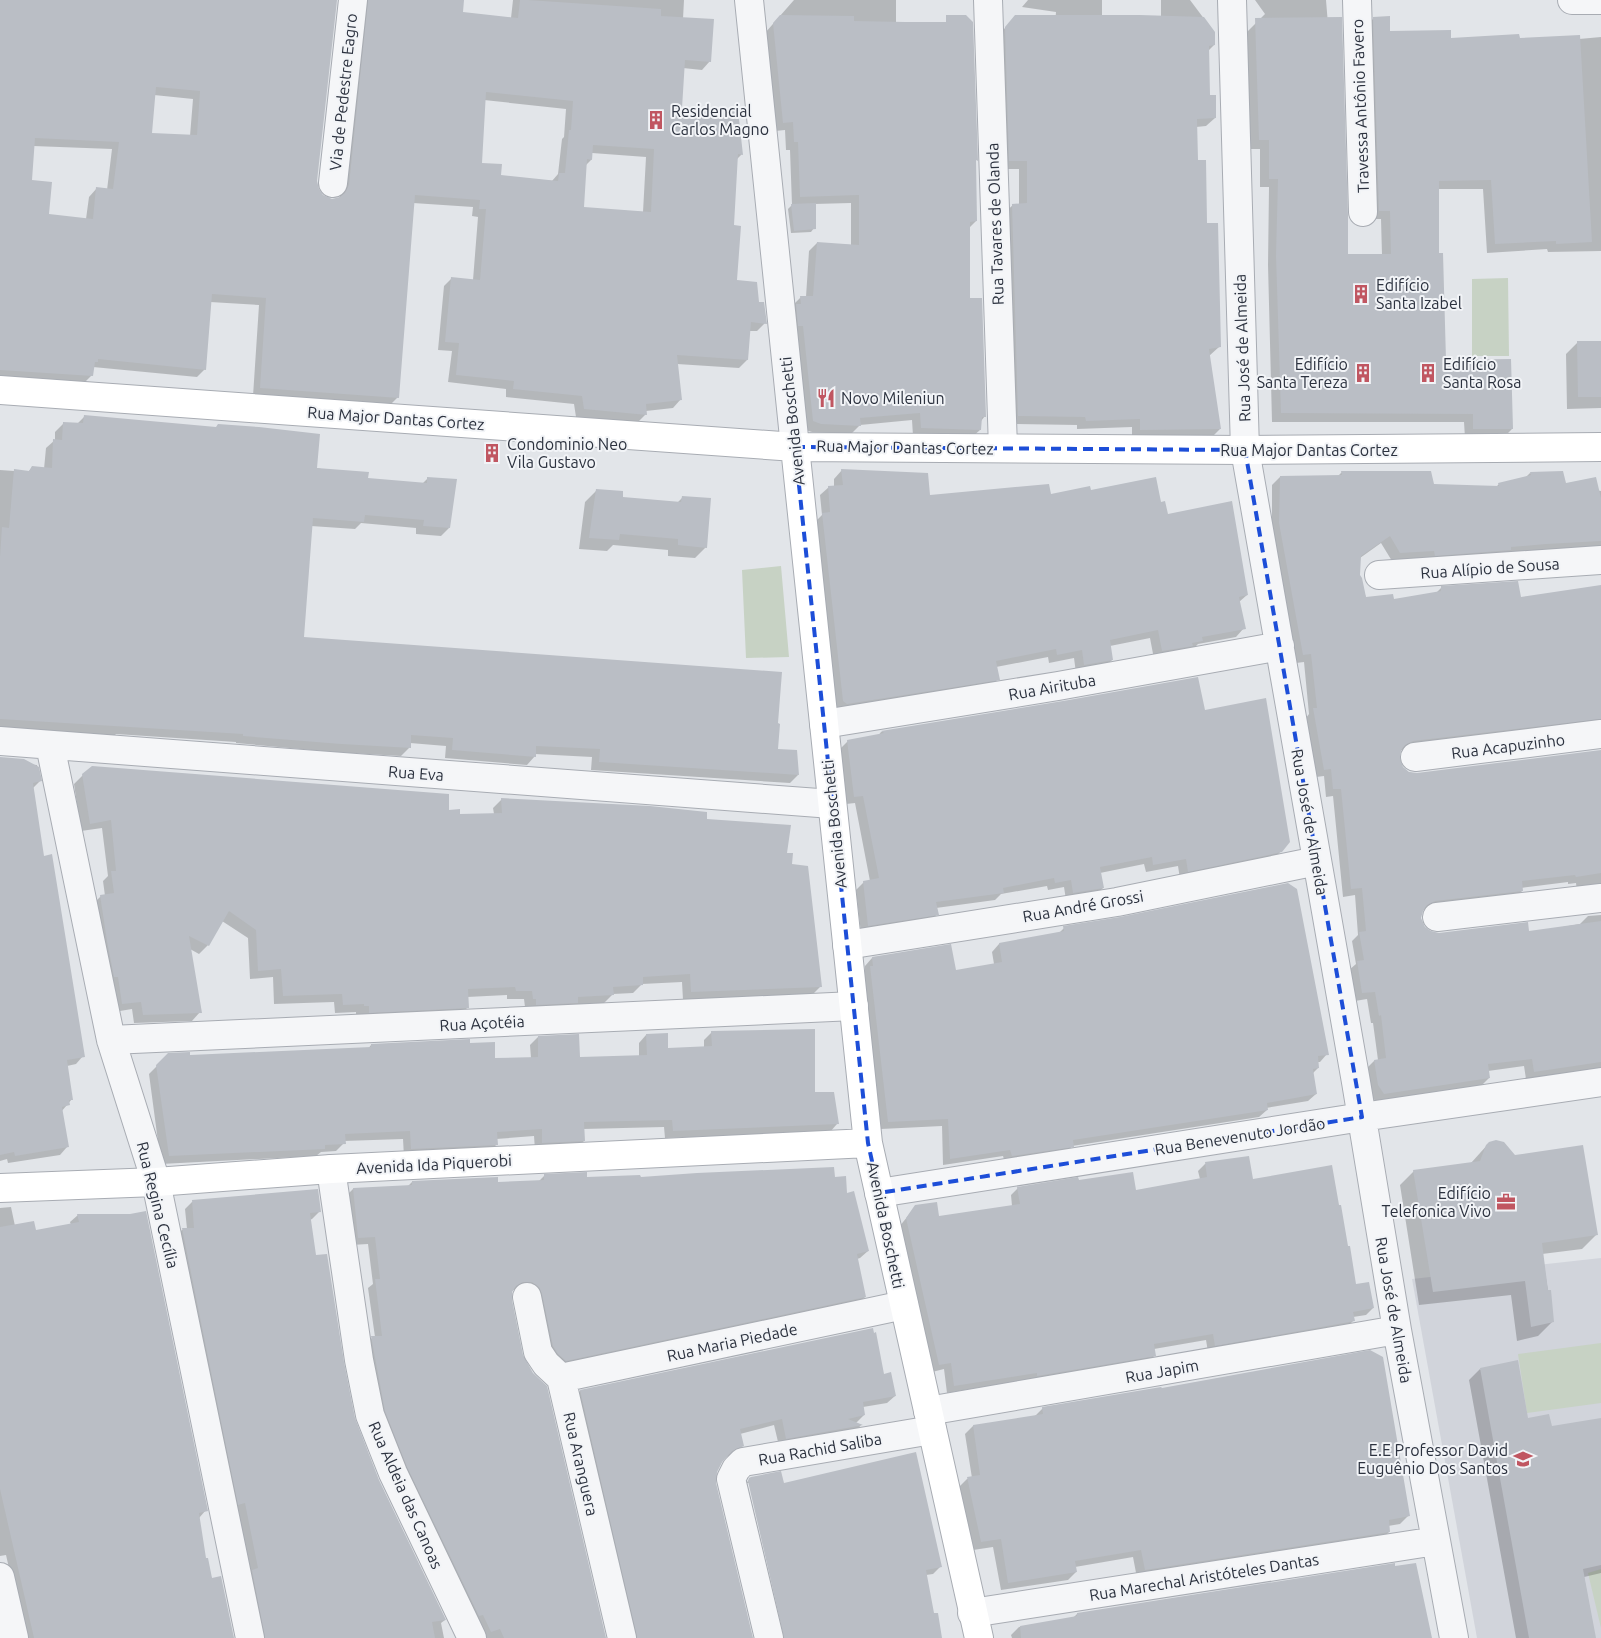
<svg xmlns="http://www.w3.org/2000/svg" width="1601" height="1638" font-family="Ubuntu,sans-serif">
  <rect width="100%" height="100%" fill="#e2e5e9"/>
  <path fill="#d1d4db" d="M1601,1258V1638H1477L1412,1279Z"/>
  <path fill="#c7d2c4" d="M1508,278L1509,356H1472V279Z
    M781,566L789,657L746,658L742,570Z
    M1601,1343V1403L1527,1413L1518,1354Z
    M1601,1569V1628L1588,1573Z"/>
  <path fill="#0003" fill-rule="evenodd" d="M0,0H336L316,181L317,189L323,196L332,200L339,198L341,194L361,11L358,0H460L461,13L511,18L513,0H684L683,19L710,61L702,70L683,68L681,109L742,154L737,159L732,227L735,281L758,303L765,323L757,331H749L747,360L739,368L677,364L681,399L673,408L646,411V414L638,422L576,417L574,404L506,397V389L448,382L452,351L438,350L444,286L452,278L473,280L478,217L472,216L473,207L413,203L398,397L390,405L253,396L259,305L210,302L205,369L197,377L93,367L92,375L84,383L0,378ZM154,95L193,99L190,136L150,134ZM484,100L566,109L564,137L562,139L558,174L552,181L500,176L481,164ZM33,146L112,149L107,190L97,188L89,197L86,219L48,215L30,182ZM592,153L646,157L643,212L583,208L585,166L591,160Z
    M794,0H896V23L976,160L975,161L976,221L969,228V300L985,416L981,421L980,430L971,438L913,436L912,420L860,425L851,434L812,432L805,430L792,306L801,297H806L809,251L817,243L851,245V203L814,204V228L811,232L791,233L788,209L792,205L790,150H786L785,130L775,131L765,33Z
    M1028,0H1102V17L1161,16V0H1190L1214,32V45L1208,51L1209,96L1215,118L1206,126L1196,127V162L1206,224L1219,347L1209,356L1220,429L1212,437L1132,438V427L1077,429V425L1010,424L1004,213L1013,205H1019V169H1001L1000,33L1009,24H1055L1056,12L1022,7Z
    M1255,0H1326L1347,255H1382L1381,219H1370L1365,27L1374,18L1389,32L1450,39H1579L1601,37V251L1548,252L1547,249L1487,253L1483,189H1438V254L1445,362L1512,429L1503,438H1465L1464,422H1272L1268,265L1269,187H1260V149H1250L1247,32L1265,14Z
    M1578,342H1601V408L1567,409L1566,354Z
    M84,417L367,479L422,484L428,478L449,528L441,536L416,534V528L361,523L355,529L311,526L303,638L777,725V750L798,775L790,783L591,770L592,757L535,754V756L527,765L445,758L446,746L410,743L409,748L401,756L333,752L236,743V742L116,734L114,736L0,727V470L28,472L32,468L44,469L46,448L55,440V432L63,424H77Z
    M842,470L929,496L1050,495L1090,491L1160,503L1167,515L1247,595L1239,602L1244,628L1236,637L1198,644L1193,649L1154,659L1150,638L1110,646L1112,660L1104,668L1076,673L1074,658L1049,663L1048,657L996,667L998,679L990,687L835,709L815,522L822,515L820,495L829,487H834V479Z
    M1342,472L1433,485L1496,487L1499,484L1526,477L1530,473L1565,485L1601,491V548L1392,561L1381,543L1360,558L1359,575L1366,598L1393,600L1436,593L1441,588L1520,598L1601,588V729L1590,726L1404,749L1400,751L1398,760L1401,767L1408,772L1417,774L1601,751V893L1577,892L1576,883L1568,884V882L1521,888L1522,891L1514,899L1426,909L1422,911L1420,919L1424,927L1430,932L1439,934L1528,933L1580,924L1588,916L1601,915V1068L1526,1079L1524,1066L1488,1071L1489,1078L1481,1086L1375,1101L1370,1093L1366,1069L1374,1061L1378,1060L1373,1023H1371L1367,999L1355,1001L1349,970L1356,964L1352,941L1358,935L1355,895L1343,897L1333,796L1326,797L1324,776L1316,777L1306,718L1309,714L1304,662L1296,663L1272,532V485L1280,477L1338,476Z
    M596,491L621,498L677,503L683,497L706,547L695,558L668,556V550L613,545L607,551L579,549L585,502Z
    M1069,702L1204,712L1281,851L1273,860L1180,879L1178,866L1146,872L1144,864L1100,873L1103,888L1095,896L1066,900L1064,887L1048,890L1047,886L1001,894L995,900L936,908L937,914L930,922L861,933L856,890L864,882L870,881L855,803L846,804L840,749L848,741L878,736L881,732Z
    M0,762L37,765L40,781L33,788L43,857L83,1056L76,1064L67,1066L72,1099L61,1112L67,1147L60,1155L8,1163L7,1159L0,1161Z
    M83,775L448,811L459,816L494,814L493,808L502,799L706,820L785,854L790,865L820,987L812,995L683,1000L682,982L642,984L633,993L613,994L604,1003L574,1005L568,1011L528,1013V1007H525L524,999H507V995L467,997V1008L459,1016L361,1021V1014H356V1012L335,1013L334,1002L274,1004L273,977L250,979L248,938L222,921L208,945L199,954L190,949L200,1012L192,1021L134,1023L132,1009L114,1012L92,905L101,896H105L103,881L108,876L102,828L81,831L74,784Z
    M1064,928L1327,1054L1320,1062H1317L1318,1068L1312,1074L1316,1094L1308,1101L1266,1108L1267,1110L1259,1117L1072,1146L1065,1154L1005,1163L1003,1156L943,1165L942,1126L881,1129L863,975L865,972V966L872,958L955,972L994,964L992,952L999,944L1058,934Z
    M712,1032L814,1094L837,1124L830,1132L665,1138L664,1127L583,1129L584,1141L576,1148L535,1150L534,1136L496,1139V1145L489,1153L404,1157L403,1139L344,1141V1143L336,1151L321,1152L316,1156L161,1164L149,1074L169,1054L189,1057L368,1049L371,1045L469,1044L494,1059L531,1058L530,1045L538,1037L579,1058L639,1056V1043L646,1035L667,1049L704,1048V1040Z
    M1489,1143L1514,1156L1597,1234L1582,1249L1542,1254L1553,1321L1538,1336L1517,1341L1511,1295L1419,1305L1400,1185L1414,1171L1471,1163Z
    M1248,1158L1252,1180L1355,1285L1373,1308L1366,1315L1353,1317V1321L1346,1328L1208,1352L1206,1340L1154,1349L1155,1355L1148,1362L1030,1383V1379L947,1393L944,1369L932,1372L899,1227L916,1206L938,1217L1012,1206L1011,1195L1018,1188L1077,1182L1135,1191L1200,1179L1198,1171L1205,1164Z
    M544,1176L586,1179L833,1178L846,1194L868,1251L860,1258L857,1259L865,1297L858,1304L558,1368L525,1290L516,1289L511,1291L510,1300L521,1356L605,1638H483L400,1475L364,1345L372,1338L375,1337L368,1288L373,1284L368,1244L351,1245L346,1196L353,1189L407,1187L412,1182L497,1183L538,1182Z
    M192,1202L319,1212L312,1219L310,1220L315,1256L342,1362L353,1418L378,1480L445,1620L441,1623L444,1638H257L245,1578L251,1572L238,1510L231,1511L175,1237L182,1230L187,1229L185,1209Z
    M11,1207L15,1226L35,1231L71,1225L70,1222L78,1215L206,1510L199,1518L205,1560L233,1638H25L6,1555L0,1556V1208Z
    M1480,1369L1527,1420L1551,1427L1601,1420V1573L1584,1577L1595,1638H1516L1469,1380Z
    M883,1375L895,1396L887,1403L863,1407L864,1415L856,1423L861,1425L855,1432L779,1446L774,1425L740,1434L742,1446L735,1453L724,1458L716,1472L715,1483L752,1638H629L573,1399L580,1391Z
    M1043,1408L1408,1516L1400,1524L1388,1526L1389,1532L1381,1540L1137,1578L1133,1557L1075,1567L1076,1572L1068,1580L1001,1590L993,1547L973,1550L959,1487L967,1479L972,1478L965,1434L973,1426L1034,1417Z
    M751,1478L783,1485L940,1567L933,1574L926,1575L932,1615L941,1638H786L749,1483H747L784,1638H776L742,1487Z
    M1077,1614L1430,1638H1012L1011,1635L1019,1627L1073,1618Z"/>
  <path fill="#babec5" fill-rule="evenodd" d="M0,0H337L317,181L319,189L323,195L332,199L340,197L345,193L349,185L368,0H464L463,12L518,18L520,0H528L661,9V16L714,19L711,62L685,60L682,108L738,110L743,155L738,154L734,225L741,226L737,280L757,282L759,302H764L767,324L751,322L748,360L677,355L682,400L646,404L647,415L584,409L582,396L513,389L514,381L456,375L459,343L445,342L451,277L480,280L486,209H479L480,200L415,195L399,398L260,388L266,298L212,294L206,370L98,359V362H95L93,376L0,370ZM156,87L200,91L197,135L152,133ZM486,92L573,101L571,130H569L565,173H559L558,181L501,175L502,164L482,163ZM35,138L119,142L113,189L96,187L93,219L49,214L52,182L32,180ZM593,145L654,149L651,212L584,207L587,159L592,160Z
    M780,15L854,16V21L905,22H946V15H966L973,22L978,161L976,160L977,221L970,222V298H982L986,417H982L981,430L921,428L920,413L860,418L861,426L821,424L813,421L803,326H798L796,304H801L800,296H813L817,242L859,245V195L800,197L798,142H794L793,122L783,123L773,23Z
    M1015,15H1140L1204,17L1215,32V45L1209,46L1210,95H1216V118L1197,119L1198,160H1206L1207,223H1218L1221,347L1209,349L1221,429L1140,430V419L1086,421L1085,417L1018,416L1012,204L1027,203V161H1009L1005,27Z
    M1390,16V31L1451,30V38L1519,34L1520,38L1580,35L1592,242L1556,244V241L1495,244L1491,180L1439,181V253H1443L1446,360L1511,359L1513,429H1473V414L1281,413L1276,255L1278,179H1269V140H1259L1255,18L1342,17L1348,216V254H1391L1390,211H1379L1373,17Z
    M816,203V229L794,231L791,204Z
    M1577,341H1601V397H1578Z
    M84,415L216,427L218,424L259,427L320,434L317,468L369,472L368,478L427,483V477L457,479L450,528L423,526L424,520L365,515L364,522L313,518L304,637L782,672L778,723L780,724L778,749L797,750L799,775L599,762L600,749L536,746V757L452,750L453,738L411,735V748L341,744L243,736V734L0,719V557L2,527L9,528L14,469L29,471L32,466L52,468L53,439L62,440L63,422L83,423Z
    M841,469L928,473L930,495L1049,484L1051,494L1090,486L1091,490L1156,477L1161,502L1165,501L1168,514L1232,501L1248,595L1239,597L1246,629L1202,637L1203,641L1192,643L1193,646L1162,651L1158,630L1110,640L1113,660L1084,665L1082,650L1057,655L1056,649L996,661L1000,680L847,704L843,701L822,513L830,512L828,486L843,485Z
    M1341,471H1431L1434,484L1499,486L1498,483L1531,475L1530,472L1563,471L1566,483L1596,477L1601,498V541L1546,544L1511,547V550L1435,556L1434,551L1400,553L1390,536L1361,556L1360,575L1362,578L1366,597L1393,594L1394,599L1441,591V586L1518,581L1521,597L1601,585V719L1413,741L1405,745L1401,750L1400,758L1403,767L1409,772L1417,773L1601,750V873L1576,877L1575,875L1522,881L1523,891L1435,901L1427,905L1423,911L1421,918L1425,927L1431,931L1439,933L1528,922L1529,931L1601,921V1062L1534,1072L1532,1059L1488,1064L1490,1078L1384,1094L1378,1085L1374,1060L1386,1058L1381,1015L1379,1016L1375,992L1362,993L1357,961L1364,960L1359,932L1366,931L1362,888L1351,889L1341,789H1333L1331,769L1324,770L1313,708H1317L1311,654L1303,655L1279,523L1280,476L1342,475Z
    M596,489L623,491V497L681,502L682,496L711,498L707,548L678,545V539L620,534L619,540L589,538Z
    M1198,677L1205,710L1266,698L1290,842L1282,852L1188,872L1186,859L1153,865L1152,857L1100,867L1104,888L1073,893L1071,880L1055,883L1054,878L1003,888L1004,893L936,902L939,915L868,926L863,881L879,878L863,796L854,797L847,740L884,733L881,731L1069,700Z
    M0,757L24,759L39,767L42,781L33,783L44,856L52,854L85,1057L67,1060L73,1100H69L70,1105L62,1107L69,1147L15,1156L14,1152L0,1155Z
    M92,766L449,794V810L460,809V814L502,813L501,798L650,806L707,812V819L791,825L787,853H793L792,864L808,866L822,987L691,992L690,974L643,977V985L613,987L614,995L578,997V1003L536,1005V999H533L532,991H516L515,987L468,989L469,1008L369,1013V1006H364V1004L343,1005L342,994L283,996L281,969L258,971L256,930L229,911L209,946L189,936L202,1013L143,1015L141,1002L122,1004L118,977H114L107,941L100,895L114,893L111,871H116L111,820L90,824L82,774Z
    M1288,883L1297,889L1329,1055L1318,1056L1319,1068L1313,1069L1317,1094L1267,1103L1268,1110L1073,1140L1074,1147L1012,1156L1010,1150L950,1159L948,1119L888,1122L870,966H873L872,957L951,944L956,970L1002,962L999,943L1064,931L1063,926L1120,917Z
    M815,1029V1092H834L839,1124L673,1131L672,1120L584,1122L585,1141L542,1143V1129L497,1132L498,1145L411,1149L410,1131L345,1134L346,1144L325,1145V1149L169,1156L156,1065L168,1053L190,1052V1055L371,1047V1044L470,1039V1043L495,1042V1058L538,1057V1036L579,1034L580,1057L647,1055L646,1034L668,1033V1048L712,1046L711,1031Z
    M1496,1140L1504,1142L1515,1155L1583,1145L1598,1235L1542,1243L1548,1290H1551L1554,1322L1531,1327L1525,1281L1433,1292L1413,1170L1480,1161L1486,1145L1489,1142Z
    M1249,1156L1253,1179L1332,1165L1339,1205H1341L1348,1246H1350L1356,1284L1369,1282L1374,1308L1353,1312L1355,1321L1215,1346L1213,1334L1154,1344L1156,1356L1037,1376V1373L954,1386L951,1363L939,1365L906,1218L915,1205L937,1202L939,1216L1020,1204L1017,1187L1078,1177L1079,1180L1133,1172L1136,1190L1207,1177L1205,1162Z
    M834,1167L835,1177L846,1176L847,1193L854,1191L869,1251L857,1254L866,1297L566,1361L558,1354L553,1346L542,1294L539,1287L532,1282H523L516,1286L512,1292V1300L523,1355L533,1373L547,1386L606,1638H504L500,1629L491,1632L483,1615L479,1616L407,1467L385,1411L371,1336H382L375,1279H380L375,1237L358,1238L353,1188L412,1185V1181L498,1177V1182L544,1180V1174L587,1172V1177L640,1175L641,1177L697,1173Z
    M318,1189L321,1212L310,1213L316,1255L327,1254L344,1362L355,1418L379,1480L446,1620L432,1622L435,1638H265L252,1570L258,1568L245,1503L238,1505L182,1228H194L192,1200Z
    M146,1211L208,1511L199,1513L206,1558H208L212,1578L221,1576L234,1638H34L0,1489V1227L34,1221L36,1230L79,1222L77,1214H130Z
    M873,1328L874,1333L876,1332L884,1374L891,1372L896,1396L863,1402L865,1415L848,1419L863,1425L786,1439L782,1419L740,1429L744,1446L732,1451L722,1462L717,1472L716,1483L753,1638H637L580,1390Z
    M1370,1350L1383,1357L1410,1516L1389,1520L1390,1532L1145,1570L1141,1550L1075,1561L1077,1572L1008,1583L1001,1539L981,1542L967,1477L980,1475L973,1425L1043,1414L1042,1407L1161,1387L1162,1388Z
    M1518,1360L1528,1418L1549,1414L1552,1426L1601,1418V1565L1583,1569L1596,1638H1529L1480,1368Z
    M916,1452L942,1567L926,1570L934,1613H938L942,1638H784L748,1481L749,1478L751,1477L781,1471L784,1483Z
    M1395,1563V1566L1416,1563L1432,1638H1021L1020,1626L1077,1616V1613Z"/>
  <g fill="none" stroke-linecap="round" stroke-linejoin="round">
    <g stroke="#a8acb3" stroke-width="30">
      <path id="street" d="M749,0L795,447
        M988,0L1003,448
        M1232,0L1245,450L1356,1082L1397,1330L1454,1638
        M1357,0L1363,212
        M1572,0H1601
        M333,183L353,0
        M1379,575L1601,560
        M824,724L1058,686L1280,646
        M0,741L832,804
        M50,745L111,1040L156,1182L250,1638
        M1415,757L1601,734
        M1437,917L1601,898
        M847,945L1117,902L1317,861
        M111,1040L854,1006
        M331,1169L359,1360L370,1415L393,1473L472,1638
        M879,1193L1362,1117L1601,1082
        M527,1297L538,1352L546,1364L561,1378L622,1638
        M561,1378L904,1305
        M928,1411L1397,1330
        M0,1577L14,1638
        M972,1613L1436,1541
        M769,1638L731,1479L736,1469L743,1462L932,1430"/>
    </g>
    <g stroke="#a8acb3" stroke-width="30">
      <path id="secondary" d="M0,390L795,447L1245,450L1601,447
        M795,447L868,1143L979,1638
        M0,1188L156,1182L331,1169L868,1143"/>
    </g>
    <use href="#street" stroke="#f5f6f8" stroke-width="28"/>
    <use href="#secondary" stroke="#fff" stroke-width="28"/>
  </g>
  <path fill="none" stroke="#1d4ed8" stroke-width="4" stroke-dasharray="10 6" stroke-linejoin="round" d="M795,447L1245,450L1362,1117L879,1193L868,1143Z"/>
  <defs>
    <g id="building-bare" transform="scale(1.5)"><path d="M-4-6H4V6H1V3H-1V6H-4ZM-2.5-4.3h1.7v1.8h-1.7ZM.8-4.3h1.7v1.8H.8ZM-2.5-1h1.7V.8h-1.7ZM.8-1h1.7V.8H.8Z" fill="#c05661" stroke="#f2f4f7" stroke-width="2.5" paint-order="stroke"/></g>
    <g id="restaurant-bare" transform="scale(1.5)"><path d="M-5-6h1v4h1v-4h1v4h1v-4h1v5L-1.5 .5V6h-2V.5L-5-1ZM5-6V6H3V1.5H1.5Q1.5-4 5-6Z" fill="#c05661" stroke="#f2f4f7" stroke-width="2.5" paint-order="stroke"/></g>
    <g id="office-bare" transform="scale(1.5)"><path d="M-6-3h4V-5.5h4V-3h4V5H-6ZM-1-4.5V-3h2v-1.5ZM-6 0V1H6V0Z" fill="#c05661" stroke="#f2f4f7" stroke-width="2.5" paint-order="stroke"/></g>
    <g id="school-bare" transform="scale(1.5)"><path d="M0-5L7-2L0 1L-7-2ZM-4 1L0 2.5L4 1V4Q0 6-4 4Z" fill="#c05661" stroke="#f2f4f7" stroke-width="2.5" paint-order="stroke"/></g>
  </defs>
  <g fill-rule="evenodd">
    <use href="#building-bare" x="656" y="120"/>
    <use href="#building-bare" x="1361" y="294"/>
    <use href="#building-bare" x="1363" y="373"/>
    <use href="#building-bare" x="1428" y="373"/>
    <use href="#restaurant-bare" x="826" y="398"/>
    <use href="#building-bare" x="492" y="453"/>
    <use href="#office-bare" x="1506" y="1202"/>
    <use href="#school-bare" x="1523" y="1459"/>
  </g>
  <g text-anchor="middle" stroke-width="4" stroke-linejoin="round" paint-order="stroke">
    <g font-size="16" fill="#2c323f" stroke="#f2f4f7">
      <text transform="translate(343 92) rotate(-84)" y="6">Via de Pedestre Eagro</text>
      <text transform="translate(1360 106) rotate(-92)" y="6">Travessa Antônio Favero</text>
      <text transform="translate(995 224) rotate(-92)" y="6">Rua Tavares de Olanda</text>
      <text transform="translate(1242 348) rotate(-92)" y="6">Rua José de Almeida</text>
      <text transform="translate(396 418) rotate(4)" y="6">Rua Major Dantas Cortez</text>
      <text transform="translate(792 421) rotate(-96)" y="6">Avenida Boschetti</text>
      <text transform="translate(905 447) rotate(1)" y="6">Rua Major Dantas Cortez</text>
      <text x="1309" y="456">Rua Major Dantas Cortez</text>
      <text transform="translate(1490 568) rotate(-4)" y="6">Rua Alípio de Sousa</text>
      <text transform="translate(1052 687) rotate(-10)" y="6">Rua Airituba</text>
      <text transform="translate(1508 746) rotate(-7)" y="6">Rua Acapuzinho</text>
      <text transform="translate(416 773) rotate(4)" y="6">Rua Eva</text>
      <text transform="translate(1310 822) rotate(80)" y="6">Rua José de Almeida</text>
      <text transform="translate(834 824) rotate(-96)" y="6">Avenida Boschetti</text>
      <text transform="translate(1083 906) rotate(-10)" y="6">Rua André Grossi</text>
      <text transform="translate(482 1023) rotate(-3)" y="6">Rua Açotéia</text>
      <text transform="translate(1240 1136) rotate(-9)" y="6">Rua Benevenuto Jordão</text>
      <text transform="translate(434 1164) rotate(-3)" y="6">Avenida Ida Piquerobi</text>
      <text transform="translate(158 1205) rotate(76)" y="6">Rua Regina Cecília</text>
      <text transform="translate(886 1225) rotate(78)" y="6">Avenida Boschetti</text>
      <text transform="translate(1394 1310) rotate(80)" y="6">Rua José de Almeida</text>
      <text transform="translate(732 1342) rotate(-12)" y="6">Rua Maria Piedade</text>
      <text transform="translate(1162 1371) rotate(-10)" y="6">Rua Japim</text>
      <text transform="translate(820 1449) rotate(-10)" y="6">Rua Rachid Saliba</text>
      <text transform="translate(581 1464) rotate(77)" y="6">Rua Aranguera</text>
      <text transform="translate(406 1495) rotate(66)" y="6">Rua Aldeia das Canoas</text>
      <text transform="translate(1204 1577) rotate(-9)" y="6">Rua Marechal Aristóteles Dantas</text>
    </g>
    <g font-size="16" fill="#2c323f" stroke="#f2f4f7" text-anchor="start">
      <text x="671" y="117">Residencial<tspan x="671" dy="18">Carlos Magno</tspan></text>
      <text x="1376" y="291">Edifício<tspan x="1376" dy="18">Santa Izabel</tspan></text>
      <text x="1348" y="370" text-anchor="end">Edifício<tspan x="1348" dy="18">Santa Tereza</tspan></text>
      <text x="1443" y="370">Edifício<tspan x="1443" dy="18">Santa Rosa</tspan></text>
      <text x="841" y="404">Novo Mileniun</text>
      <text x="507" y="450">Condominio Neo<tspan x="507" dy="18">Vila Gustavo</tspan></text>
      <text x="1491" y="1199" text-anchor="end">Edifício<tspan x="1491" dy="18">Telefonica Vivo</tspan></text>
      <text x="1508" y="1456" text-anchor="end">E.E Professor David<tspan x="1508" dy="18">Euguênio Dos Santos</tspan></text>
    </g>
  </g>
</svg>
